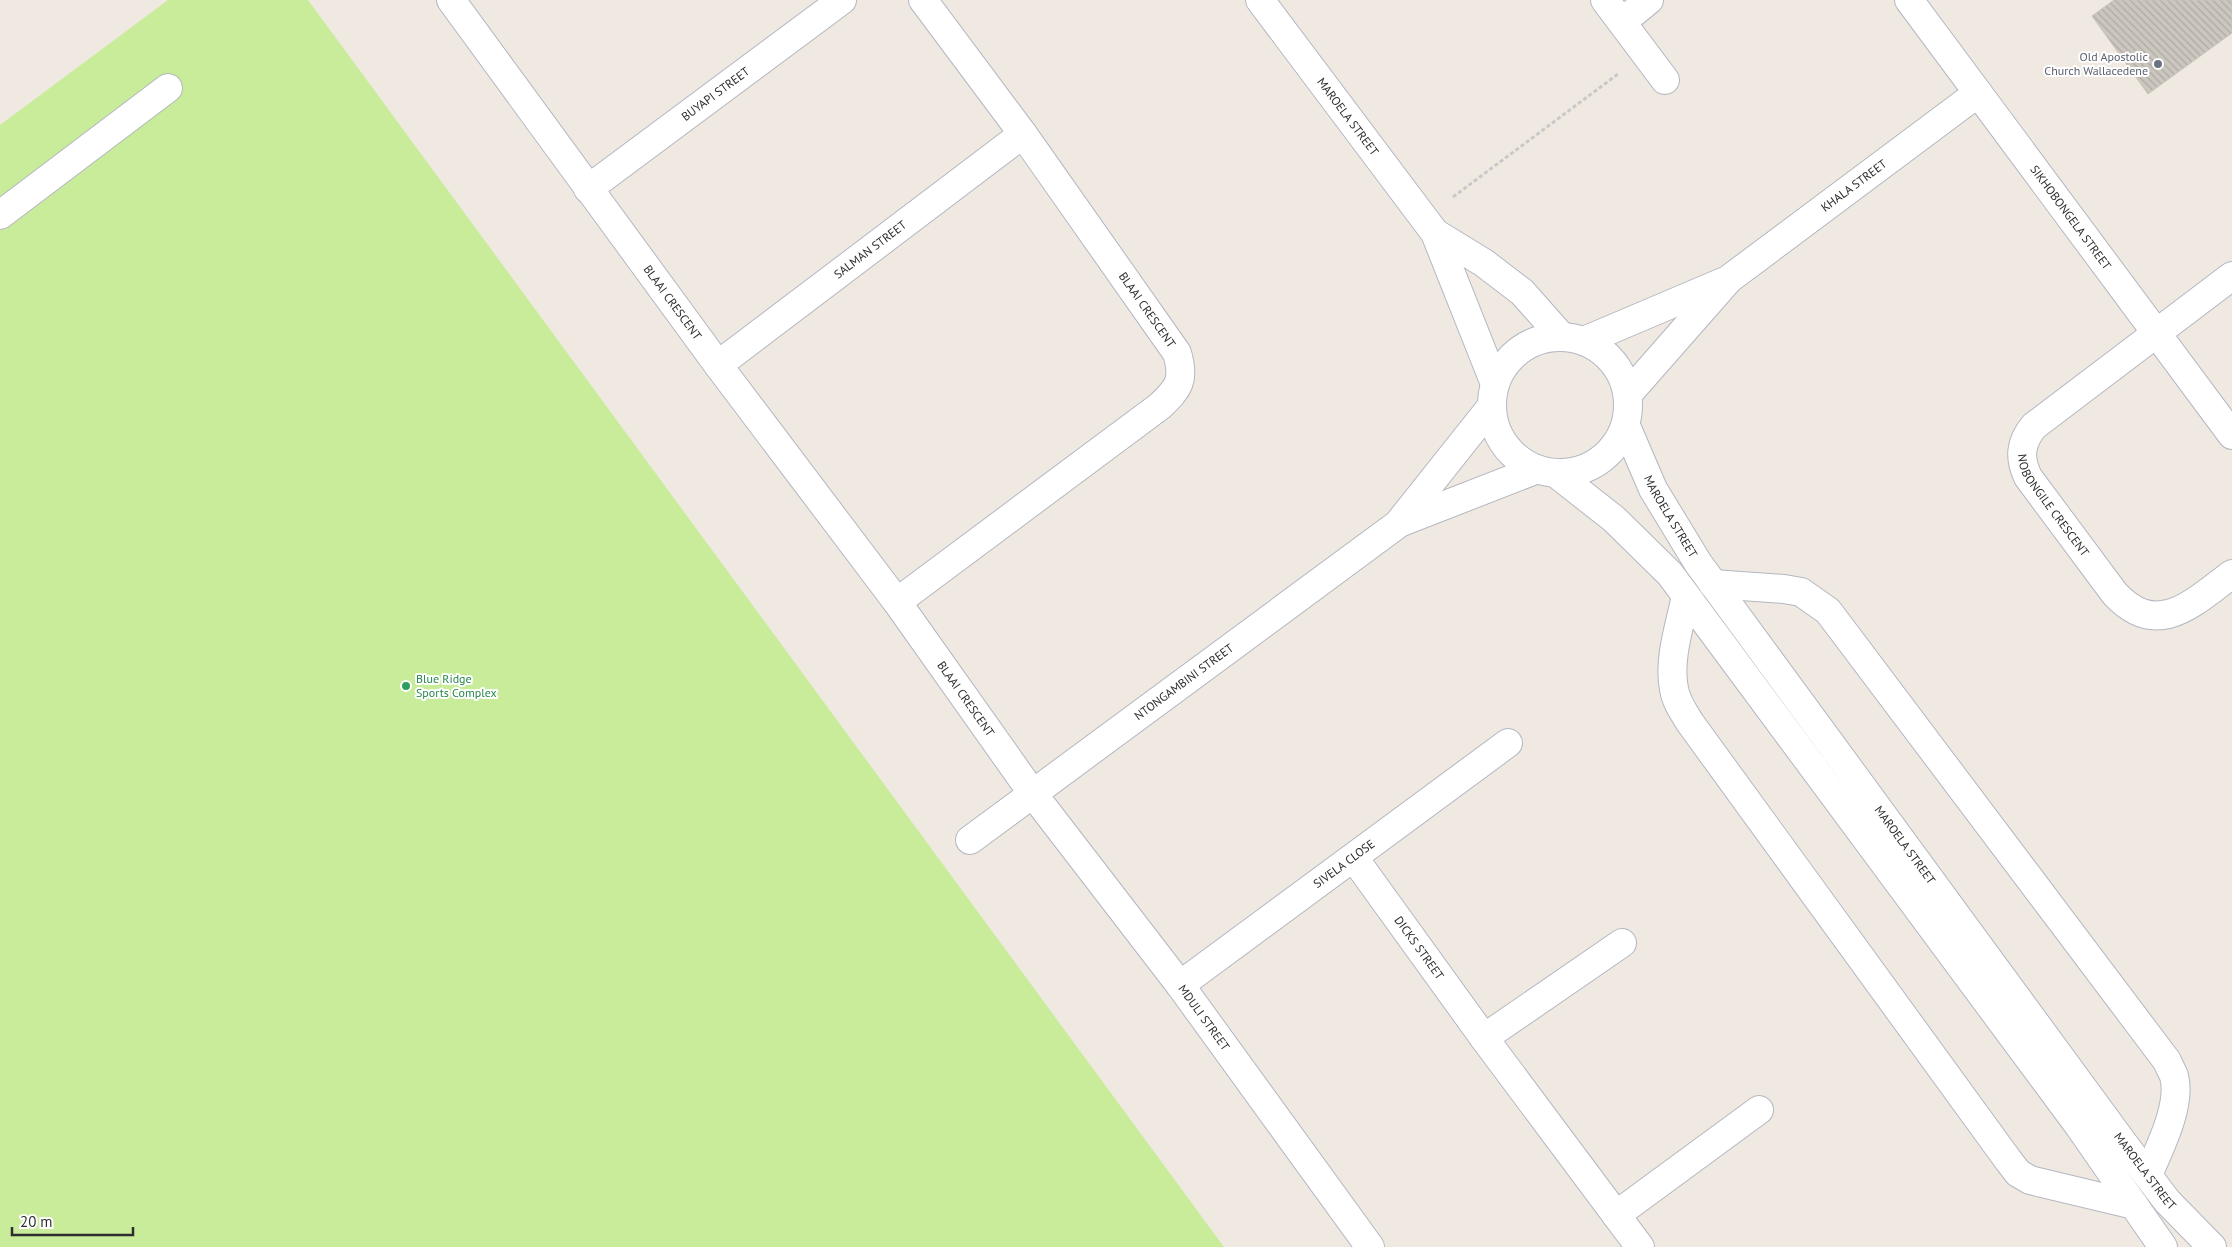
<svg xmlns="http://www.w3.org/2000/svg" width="2232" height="1247" font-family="'PT Sans',sans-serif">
  <defs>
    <pattern id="building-back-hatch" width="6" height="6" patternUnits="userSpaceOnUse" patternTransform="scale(1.25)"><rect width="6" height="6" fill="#cbc7bf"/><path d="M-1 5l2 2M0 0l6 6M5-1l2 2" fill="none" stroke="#afaba4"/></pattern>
  </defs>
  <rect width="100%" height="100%" fill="#efe9e1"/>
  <path fill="#c9ec9a" d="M168,0H308L1224,1247H0V125Z"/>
  <path fill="url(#building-back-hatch)" stroke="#cbc5ba" d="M2114,0H2232V33L2148,94L2092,16Z"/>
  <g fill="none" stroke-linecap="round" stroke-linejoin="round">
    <g stroke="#b4b7c1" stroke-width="30">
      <g id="minor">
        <path id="s1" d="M451,0L718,365L897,602L1033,794L1180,985L1370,1247"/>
        <path id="s2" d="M1260,0L1435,233L1495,384"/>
        <path d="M1605,0L1665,80"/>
        <path id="s3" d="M1909,0L2232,435"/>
        <path d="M1622,22L1649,0"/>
        <path id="s4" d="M588,189L842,0"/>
        <path d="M0,215L168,88"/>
        <path d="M1435,233L1484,263L1522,292L1561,336"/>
        <path id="s5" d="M2232,276L2034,426C2020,443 2019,458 2028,477L2115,594C2158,640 2194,602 2232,574"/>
        <circle cx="1560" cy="405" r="68"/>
        <path d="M1584,341L1723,282"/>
        <path id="s6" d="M718,365L1023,134"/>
        <path id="s7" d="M1628,394L1729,279L1978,93"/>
        <path id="s8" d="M1626,426L1653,489L1698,563L2121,1140L2167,1201L2212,1247"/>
        <path d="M1558,475L1614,519L1670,574L2079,1126L2163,1247"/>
        <path d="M1399,523L1535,470"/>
        <path d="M1713,584L1784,589L1801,592L1828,611L2167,1061C2169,1066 2172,1071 2174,1076C2182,1105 2159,1149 2148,1175"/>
        <path d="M1686,596C1680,625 1668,659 1674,689C1676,702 1684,713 1691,724L2008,1160L2018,1173L2030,1180L2134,1205"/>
        <path d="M897,602L1160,406C1179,388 1185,380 1177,353L1023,134L923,0"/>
        <path id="s9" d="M970,840L1398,524L1491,407"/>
        <path id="s10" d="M1354,858L1484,1038L1640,1247"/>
        <path id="s11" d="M1180,985L1508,743"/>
        <path d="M1484,1038L1622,943"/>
        <path d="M1616,1215L1759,1110"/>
      </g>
    </g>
    <path stroke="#c9c9c9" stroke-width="3" stroke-dasharray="4 2.5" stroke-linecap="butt" d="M1453,197L1618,74"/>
    <use href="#minor" stroke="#fff" stroke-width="28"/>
  </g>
  <circle fill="#6b7280" stroke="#fff" stroke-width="2" cx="2158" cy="64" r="5"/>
  <circle fill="#2e9e5b" stroke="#fff" stroke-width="2" cx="406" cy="686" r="5"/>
  <g text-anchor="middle" stroke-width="4" stroke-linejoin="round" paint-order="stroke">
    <g font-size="12" fill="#5b616d" stroke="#fff" text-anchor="end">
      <text x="2148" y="61">Old Apostolic<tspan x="2148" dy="14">Church Wallacedene</tspan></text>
    </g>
    <g font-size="12" fill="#2e2e2e" stroke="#fff">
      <text dy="4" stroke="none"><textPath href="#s4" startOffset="159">BUYAPI STREET</textPath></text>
      <text dy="4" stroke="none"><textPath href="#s2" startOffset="146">MAROELA STREET</textPath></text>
      <text dy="4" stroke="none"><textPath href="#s7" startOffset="309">KHALA STREET</textPath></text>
      <text dy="4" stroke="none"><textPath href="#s3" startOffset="271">SIKHOBONGELA STREET</textPath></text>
      <text dy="4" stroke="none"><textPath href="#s6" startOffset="191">SALMAN STREET</textPath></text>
      <text dy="4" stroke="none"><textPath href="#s1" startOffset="375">BLAAI CRESCENT</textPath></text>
      <text transform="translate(1147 310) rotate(55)" y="4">BLAAI CRESCENT</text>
      <text dy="4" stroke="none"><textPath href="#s5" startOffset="340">NOBONGILE CRESCENT</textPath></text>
      <text dy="4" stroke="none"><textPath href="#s8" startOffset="101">MAROELA STREET</textPath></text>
      <text dy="4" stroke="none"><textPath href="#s9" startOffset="266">NTONGAMBINI STREET</textPath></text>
      <text dy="4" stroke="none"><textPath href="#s1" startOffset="868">BLAAI CRESCENT</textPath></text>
      <text dy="4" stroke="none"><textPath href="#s8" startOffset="505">MAROELA STREET</textPath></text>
      <text dy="4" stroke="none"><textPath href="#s11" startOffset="204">SIVELA CLOSE</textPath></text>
      <text dy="4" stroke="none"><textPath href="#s10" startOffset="111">DICKS STREET</textPath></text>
      <text dy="4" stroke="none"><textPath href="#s1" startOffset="1266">MDULI STREET</textPath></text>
      <text dy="4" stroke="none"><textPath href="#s8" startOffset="910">MAROELA STREET</textPath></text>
    </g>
    <g font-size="12" fill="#27864d" stroke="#fff" text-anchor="start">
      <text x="416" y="683">Blue Ridge<tspan x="416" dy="14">Sports Complex</tspan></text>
    </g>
  </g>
  <path d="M12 1227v8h121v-8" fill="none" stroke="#2e2e2e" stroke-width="2.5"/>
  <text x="20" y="1227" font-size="15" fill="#2e2e2e" stroke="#ffffff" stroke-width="4" paint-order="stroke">20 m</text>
</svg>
